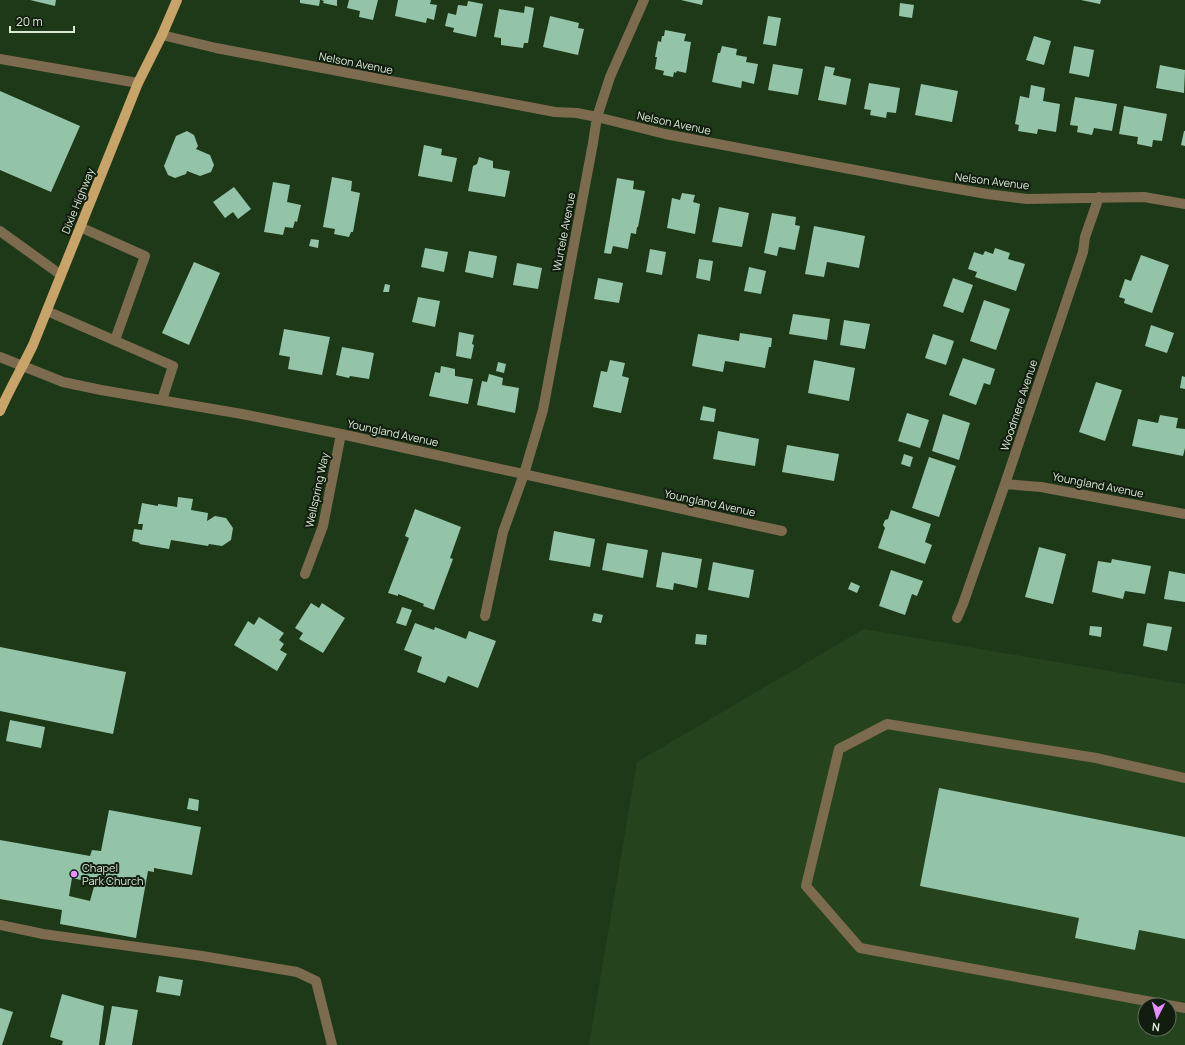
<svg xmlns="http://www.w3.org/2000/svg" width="1185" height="1045" font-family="Manrope,sans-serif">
  <rect width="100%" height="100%" fill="#1e3917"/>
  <path fill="#25441d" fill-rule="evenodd" d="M864,629L1185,684V1045H589L637,762ZM1145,1005H1169V1029H1145Z"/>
  <path fill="#93c4a8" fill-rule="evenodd" d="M30,0H56L55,6Z
    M300,0H320L319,6L300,3Z
    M321,0H337V6L323,3L324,1Z
    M349,0H378L373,20L359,17L360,11L347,8Z
    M398,0H431L430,4L437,5L434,20L427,18L426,23L395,16Z
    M681,0H703L702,5Z
    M1081,0H1101L1100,4Z
    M468,1L483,4L476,37L453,32L454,28L445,26L448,13L456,15L458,5L467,6Z
    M900,3L914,5L912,18L899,16Z
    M525,6L534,8L528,43H524L523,48L501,45V38L494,37L499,9L524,13Z
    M550,16L579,23L578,28L584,29L578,55L543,47Z
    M768,16L781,18L776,46L763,44Z
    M665,30L686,34L684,41L691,42L686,73L677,71L676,73L674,72L673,77L663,75L664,71L655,69L657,57H655L658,41L661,42L662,36H664Z
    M1034,36L1051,41L1044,65L1026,60Z
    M722,46L737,49L736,55L747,57L746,62L758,64L754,84L742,81L741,88L712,82L718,53H720Z
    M1074,46L1094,50L1089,77L1069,73Z
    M773,64L803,69L798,95L768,90Z
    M1160,65L1185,70L1184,93L1156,88Z
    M825,66L835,68L833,75L851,79L846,105L818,100Z
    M869,83L900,88L896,113L887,112L886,118L870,115L871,110L864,109Z
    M921,84L958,91L952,122L915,115Z
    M1031,85L1045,88L1043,101L1060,104L1056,132L1038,129L1037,134L1018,131L1019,125L1015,124L1020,96L1029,98Z
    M0,91L80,126L51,192L0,170Z
    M1075,97L1117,104L1112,131L1094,128L1092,135L1077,132L1078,126L1070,125Z
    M1124,106L1167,114L1162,141L1153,140L1152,147L1137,144L1138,137L1119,134Z
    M187,131L194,135L198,146L196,149L210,155L214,165L211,172L200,176L187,171L186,174L175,178L168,175L164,166L176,136Z
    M1184,131H1185V146L1181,145Z
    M424,145L442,149L441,155L457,158L452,182L418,176Z
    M479,157L493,161V168L510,171L505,197L468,191L473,166L477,164Z
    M332,177L352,181L351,191L360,193L353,232H351L349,237L334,234L335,229L323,227Z
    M617,178L634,181L633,189L645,191L638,227H637L636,234L631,233L628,249L613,246L611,254L604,253Z
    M273,182L290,185L287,202L301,205L297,222L295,221L293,228L285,227L283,235L264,232Z
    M234,187L251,209L238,219L233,212L225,218L213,202Z
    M682,193L695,195L693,202L700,204L695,234L667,228L672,198L680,200Z
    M719,207L749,213L742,247L712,242Z
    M772,213L796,217L795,225L800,226L795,250L779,247L777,256L764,253Z
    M814,226L865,236L859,268L827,262L824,277L805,274Z
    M311,239L319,240L318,248L309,246Z
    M425,248L448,252L444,272L421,267Z
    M995,248L1010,253L1008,259L1025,264L1016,291L975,277L977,272L968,269L974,252L983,255L985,251L993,254Z
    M650,249L666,252L662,275L646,272Z
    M469,251L497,256L493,278L465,272Z
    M1141,255L1169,265L1152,313L1124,303L1125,299L1119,297L1125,279L1131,281Z
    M699,259L713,261L710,281L696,278Z
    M194,262L220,273L189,345L162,333Z
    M517,263L542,268L538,289L513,285Z
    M749,267L766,271L761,294L744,291Z
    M598,278L623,283L619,303L594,299Z
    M953,278L973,285L963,313L943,306Z
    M385,284L390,285L389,292H383Z
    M418,297L440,301L435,327L412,322Z
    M984,300L1010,309L996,350L970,341Z
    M793,314L830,319L827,340L789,334Z
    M844,320L870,324L865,349L840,345Z
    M1151,325L1174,333L1167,353L1145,346Z
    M284,329L330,337L322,375L288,369L290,357L279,355Z
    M459,332L474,335L472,344L474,345L471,359L456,356Z
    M740,333L772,338L771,347H769L765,368L725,361L723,372L692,366L698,334L739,341Z
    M933,334L954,341L946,365L925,358Z
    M342,347L374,353L369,379L350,376L349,378L336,375Z
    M963,358L995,369L990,385L984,383L976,405L949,395Z
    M610,360L625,363L622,376L629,378L621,413L593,407L601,371L607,372Z
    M814,360L855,368L849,401L808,393Z
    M498,362L506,364L504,373L496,371Z
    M441,366L455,369V376L473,379L468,404L429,396L435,372L440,373Z
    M489,374L503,378L502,385L519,388L515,413L477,405L482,381L487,382Z
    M1182,376L1185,377V389L1180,388Z
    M1096,382L1122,390L1105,441L1079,432Z
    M703,406L716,409L714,422L700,420Z
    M907,413L929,420L920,448L898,441Z
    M943,414L970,423L959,460L932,451Z
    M1160,415L1178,418L1176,428L1185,429V448L1183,456L1132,446L1138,419L1158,423Z
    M718,431L759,439L755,466L713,459Z
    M787,445L839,454L834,481L782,472Z
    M904,454L913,457L910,467L901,464Z
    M929,457L956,466L939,517L912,508Z
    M178,497L193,499L191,510L208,513L207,521L215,516L226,518L233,528L231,540L222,546L209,544L208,546L171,540L169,549L139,544L140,543L132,541L134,529L142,530L143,524H138L142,503L158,506V504L177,507Z
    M415,509L461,527L450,558L453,559L434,610L423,606L424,604L398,594V596L388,593L409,538L405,536Z
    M891,510L931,524L925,542L932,545L925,564L878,548L885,528L883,525L885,520L888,519Z
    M554,531L595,539L590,567L549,560Z
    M607,543L648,550L643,578L602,570Z
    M1039,547L1066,554L1053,604L1025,597Z
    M662,552L702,559L697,588L674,583L673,590L656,587Z
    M1112,559L1151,566L1145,594L1125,591L1123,599L1092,592L1098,561L1111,563Z
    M713,562L754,570L749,598L708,590Z
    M891,570L923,581L917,596L912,594L905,615L879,606Z
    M1169,571L1185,574V602L1164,599Z
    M851,582L860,586L857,593L848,589Z
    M311,603L319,608L322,603L345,618L323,653L299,639L303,633L295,628Z
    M402,607L412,610L406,626L396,623Z
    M594,613L603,615L601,623L592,621Z
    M259,617L284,633L279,640L284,644L280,650L287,654L277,671L234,645L248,621L254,625Z
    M415,623L434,630L435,627L466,639L469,631L496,641L478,688L448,676L445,683L417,672L422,657L404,650Z
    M1147,623L1172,627L1167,651L1143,646Z
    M1090,626L1102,627L1101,637L1089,635Z
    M696,634L707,635L706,645L695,644Z
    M0,647L126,672L113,734L0,711Z
    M10,720L45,727L41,748L6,741Z
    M939,788L1185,837V939L1139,930L1135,950L1075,938L1079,918L920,886Z
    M189,798L199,800L198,811L187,809Z
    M109,810L201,827L192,875L154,868V872L148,871L136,938L60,924L62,910L0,899V840L90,856L92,850L101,851ZM72,878L95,883L90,901L69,896Z
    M159,976L183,980L180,996L156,992Z
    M62,994L104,1006L99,1045H62L63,1041L50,1037Z
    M112,1006L138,1010L132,1045H105Z
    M0,1008L13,1012L2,1045H0Z"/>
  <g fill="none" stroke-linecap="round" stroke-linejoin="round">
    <path stroke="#7d6b4f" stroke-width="10" d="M162,35L216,48L555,112L577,113L597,117L665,134L929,184L987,194L1027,199L1144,197L1185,204
      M0,59L138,83
      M80,227L145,256L115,340
      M0,231L61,275
      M47,311L173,366L162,400
      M0,357L63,382L101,390L242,414L341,434L782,531
      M1005,484L1041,487L1185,514
      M305,574L323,526L341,434
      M485,616L503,532L524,474L543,410L593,143L597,117L610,77L644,0
      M957,618L963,604L1005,484L1083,252L1085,237L1099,197
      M1185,778L1096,758L887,724L839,749L806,886L860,948L1185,1008
      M0,925L43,934L202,956L297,972L316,981L332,1045"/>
    <path stroke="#c8a468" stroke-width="10" d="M0,411C10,388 22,368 33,345L138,83L162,35L177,0"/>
  </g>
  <circle fill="#e88eff" stroke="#111d0e" stroke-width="1.5" cx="74" cy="874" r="4"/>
  <g text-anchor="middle" stroke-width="4" stroke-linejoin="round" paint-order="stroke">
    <g font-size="11" fill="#d9e9d4" stroke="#111d0e">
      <text transform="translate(356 63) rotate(11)" y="4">Nelson Avenue</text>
      <text transform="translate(674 123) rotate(12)" y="4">Nelson Avenue</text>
      <text transform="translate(992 181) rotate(7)" y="4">Nelson Avenue</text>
      <text transform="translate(78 201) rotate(-68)" y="4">Dixie Highway</text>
      <text transform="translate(564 232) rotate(-79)" y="4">Wurtele Avenue</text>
      <text transform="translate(1019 405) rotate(-72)" y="4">Woodmere Avenue</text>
      <text transform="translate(393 433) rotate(12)" y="4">Youngland Avenue</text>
      <text transform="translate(1098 485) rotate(11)" y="4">Youngland Avenue</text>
      <text transform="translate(317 490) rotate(-78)" y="4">Wellspring Way</text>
      <text transform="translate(710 503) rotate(12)" y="4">Youngland Avenue</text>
    </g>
    <g font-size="11" fill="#d9e9d4" stroke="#111d0e" text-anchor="start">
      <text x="82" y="872">Chapel<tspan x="82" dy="13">Park Church</tspan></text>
    </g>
  </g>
  <g transform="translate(1157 1017) rotate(186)"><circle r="19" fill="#111d0e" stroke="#616f5d"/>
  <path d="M0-3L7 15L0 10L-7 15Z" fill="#e88eff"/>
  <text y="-6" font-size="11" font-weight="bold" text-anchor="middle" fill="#d9e9d4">N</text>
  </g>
  <path d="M10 26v6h64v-6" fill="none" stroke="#d9e9d4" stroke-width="2"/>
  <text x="16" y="26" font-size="12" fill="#d9e9d4" stroke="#111d0e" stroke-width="3" paint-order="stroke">20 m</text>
</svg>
